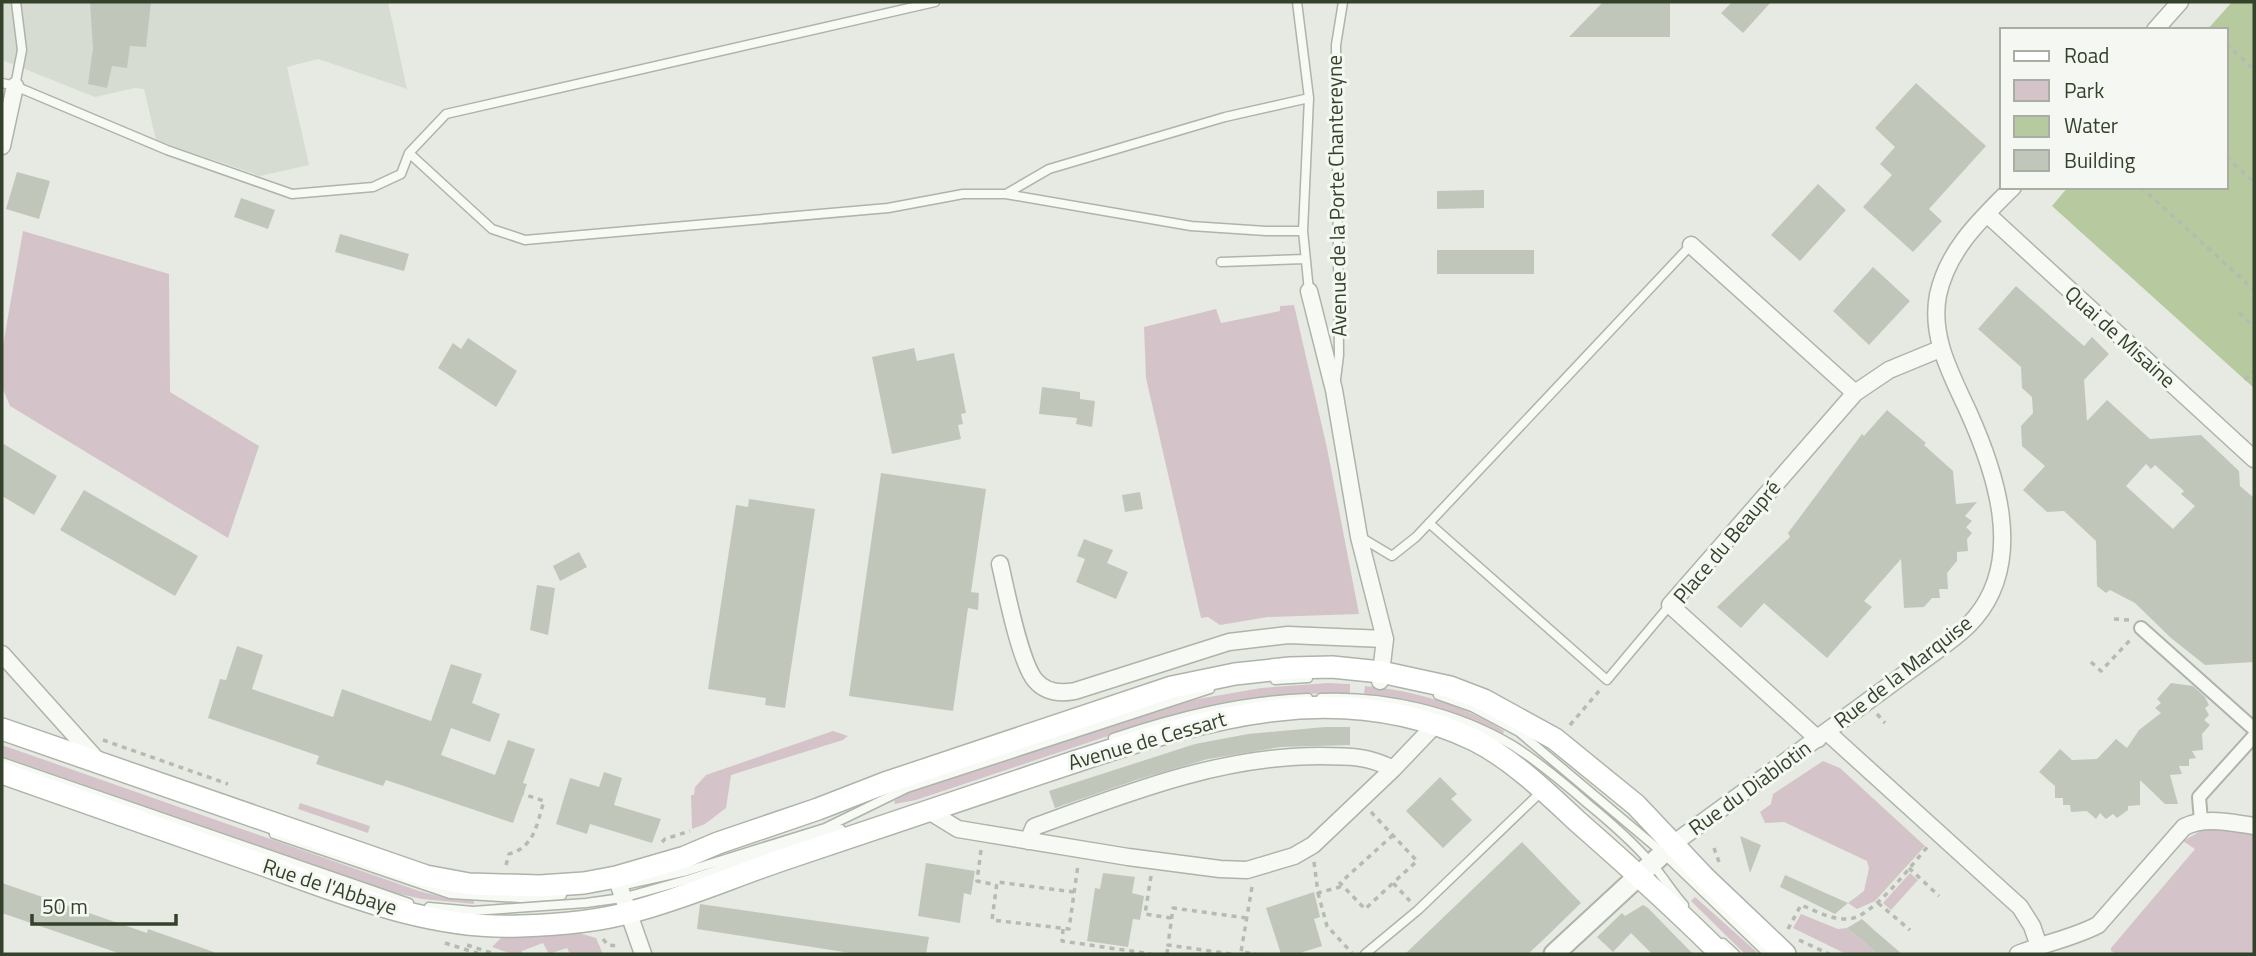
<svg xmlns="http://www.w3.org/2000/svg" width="2256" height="956" font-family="'Titillium Web',sans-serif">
  <rect width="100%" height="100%" fill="#e6eae3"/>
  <path fill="#d6dcd1" d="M2,2H388L407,89L318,59L287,67L309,165L260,176L156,140L144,89L135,88L95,97L2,60Z"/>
  <path fill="#d4c4c9" d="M23,231L169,274L170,392L259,446L228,538L10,406L2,387V351Z
    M1294,305L1327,448L1359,614L1268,617L1220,625L1208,617L1201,618L1146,378L1144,327L1216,309L1221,323L1280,311V306Z
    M1328,683L1350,684V693C1288,692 1228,701 1168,716L916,800L895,804L894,801L911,790L1143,714L1198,699L1261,688Z
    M1365,686C1413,690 1463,705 1504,731L1503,735C1458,714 1413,699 1364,694Z
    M833,731L848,736L843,740L731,775L726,808L705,824L692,829L691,795H694L695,787L706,775Z
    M2,745L419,891L446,898L474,900V904L422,899L387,891L2,756Z
    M1823,761L1840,768L1925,846L1875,901L1857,909L1848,903L1864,891L1869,868L1867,861L1784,822L1765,823L1760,812L1771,804L1773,794Z
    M300,803L370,826L368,833L298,809Z
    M2204,829L2254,833V954H2117L2111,951V948L2195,849L2183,841Z
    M1910,873L1918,880L1891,910L1883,903Z
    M1695,897L1759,954H1745L1691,901Z
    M1801,914L1838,929L1847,928L1878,954H1846L1793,928Z
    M581,928L582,934L596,938L603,954H570L567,948L549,954L543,943L522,951L521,954H512L492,947L503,936Z"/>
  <path fill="#b7c99f" d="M2232,2H2254V388L2052,206L2068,187H2226V30H2207Z"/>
  <path fill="#c0c7ba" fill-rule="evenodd" d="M90,2H151L146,47L130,46L127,68L112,66L107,88L88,84L93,48Z
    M1603,2H1670V37H1569Z
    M1732,2H1771L1743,33L1721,13Z
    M1916,83L1986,146L1929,209L1942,221L1913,252L1863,207L1892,175L1880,164L1895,147L1875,128Z
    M17,172L50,181L39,219L6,209Z
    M1818,184L1846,210L1800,261L1771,235Z
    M1484,190V208L1437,209V191Z
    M241,198L275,210L268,229L234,217Z
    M340,234L409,254L404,271L335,252Z
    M1437,250H1534V274H1437Z
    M1873,267L1910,301L1869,345L1833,311Z
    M2016,286L2084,346L2092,337L2109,354L2084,380L2087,421L2107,400L2150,439L2201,435L2239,471L2240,486L2254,498V662L2205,665L2171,638L2135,603L2110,590L2106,593L2097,586L2096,541L2064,511L2047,512L2023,490L2045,466L2022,446L2021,426L2033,413L2032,397L2022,388L2021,367L1978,329ZM2146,464L2151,469L2155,465L2184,491L2181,494L2195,506L2173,529L2126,486Z
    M468,338L517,371L496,407L438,368L453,343L461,349Z
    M914,348L917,361L954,353L966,413L961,414L963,424L958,425L961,439L892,454L872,357Z
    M1042,387L1080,392V399L1095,401L1092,427L1076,424L1077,418L1039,414Z
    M1887,410L1926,443L1924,445L1953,471L1956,504L1977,502L1965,516L1972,521L1966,527L1972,533L1967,539L1968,551L1957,552V561L1947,573L1948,589H1939L1940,598H1932L1924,607L1904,608L1901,559L1864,601L1872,607L1827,658L1764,603L1741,628L1717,607L1790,537L1788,533L1862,434L1864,436Z
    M2,443L57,476L34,515L2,496Z
    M881,473L986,489L971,592L979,593L978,610L968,608L953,711L849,696Z
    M84,490L198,556L175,596L60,530Z
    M1140,492L1143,509L1125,512L1122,495Z
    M749,499L815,509L785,708L765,705L766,698L708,689L736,505L748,507Z
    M1084,539L1113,550L1107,563L1128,572L1116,599L1076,582L1085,559L1077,556Z
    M579,552L587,567L560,581L553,566Z
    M537,585L555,588L548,635L530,630Z
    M237,646L263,655L252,689L333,717L342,689L431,721L451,664L482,674L472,703L500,714L490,742L451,728L441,755L495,775L508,740L535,749L523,783L527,784L513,823L386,780L383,786L316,764L319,756L208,718L220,679L226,680Z
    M2171,683L2193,686L2205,697L2209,705L2205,708L2209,715L2204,720L2210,725L2202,734L2203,750L2192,751L2196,758L2189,759V766H2179L2182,774L2170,775L2178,804H2165L2140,780V805L2128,806V810L2117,818L2113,814L2106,819L2100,813L2096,819L2087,811L2071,812L2070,805H2063V798H2055V786L2039,772L2060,749L2072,760L2097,759L2116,739L2127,748L2139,730L2161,713L2155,708L2161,703L2157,699Z
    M1325,727H1350V745L1281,747L1208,759L1136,780L1055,808L1049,791L1195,744L1248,734Z
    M604,772L622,778L614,805L661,819L652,843L590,824L587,834L556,824L570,778L599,787Z
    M1440,777L1457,794L1451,799L1472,820L1443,848L1406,811Z
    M1740,836L1761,845L1750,873Z
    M1522,842L1581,903L1544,939L1528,954H1405Z
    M926,863L975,871L971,895L964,893L960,923L918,916Z
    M1103,873L1135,877L1132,893L1144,896L1140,920L1133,919L1128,947L1087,941L1095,888L1100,889Z
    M1785,875L1848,903L1835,914L1780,887Z
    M2,883L147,933L148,929L214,952V954H121L2,913Z
    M1314,892L1320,917L1314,919L1322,946L1297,954H1281L1266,908Z
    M700,904L929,937L926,954H857L697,929Z
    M1643,905L1648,908L1693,954H1652L1631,933L1613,952L1597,937L1622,913L1625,916Z
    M1862,919L1874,930L1902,954H1878L1847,928Z"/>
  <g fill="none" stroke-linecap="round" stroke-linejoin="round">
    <g stroke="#adb4a8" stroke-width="11">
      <path id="service" d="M1297,2L1309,98L1303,231L1309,291
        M2,83L15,86L167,150L292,194L373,187L401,174L409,153L446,114L935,2
        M15,86L22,50L16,2
        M409,153L492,229L525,240L888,208L963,194H1006L1191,226L1266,231H1303
        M1006,194L1049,169L1225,117L1309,98
        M1221,262L1304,259
        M1336,379L1339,355L1336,45L1343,2
        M1429,523L1607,680L1670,605
        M1362,538L1392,556L1416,537L1691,245
        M1275,680L1308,678
        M1438,695L1472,707L1519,732L1663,853L1768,954
        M1321,698C1386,695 1456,712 1512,745C1539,762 1564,783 1588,804C1610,822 1632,841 1651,863C1663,876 1672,892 1684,905
        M1113,738C1176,717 1241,700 1308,698
        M2,762L409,903
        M274,834L450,894L521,898L562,895
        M620,886L687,871L825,828L907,788L1210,689
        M429,907L473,911L586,903L622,898L690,879L841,829
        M1723,943L1735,954
        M1365,954L1418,910L1543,790"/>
    </g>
    <g stroke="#adb4a8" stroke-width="16">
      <path id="pedestrian" d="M2141,628L2254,729
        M2201,821L2199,797L2254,736"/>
    </g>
    <g stroke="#adb4a8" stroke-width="19">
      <path id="minor" d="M2155,30L2180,2
        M2,146L15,86
        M1987,214L2254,459
        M1691,245L1855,393
        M1309,291L1334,390L1359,537L1385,639L1380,681
        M1000,564C1006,590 1020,662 1035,680C1045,692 1060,694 1075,691L1229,642L1288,635L1385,639
        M2,654L99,762
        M1827,732L2020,907L2032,926L2039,946
        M1818,739L1670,605L1855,393L1889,370L1940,349
        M927,810L958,829L1128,857L1220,869L1247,870L1294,856L1313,845L1393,769L1435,725
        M1028,841L1034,827C1127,793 1220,756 1320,756C1348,756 1369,756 1393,769
        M1673,844L1943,646C1954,638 1966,629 1975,618C2025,559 1996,473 1968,411C1951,374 1930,337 1938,295C1948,249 1981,219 2013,187
        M616,877L643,954
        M2018,954C2045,943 2073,938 2098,925L2184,827C2206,816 2231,823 2254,826"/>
    </g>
    <g stroke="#adb4a8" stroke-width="23">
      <path id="tertiary" d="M1554,954L1673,844"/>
    </g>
    <g stroke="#adb4a8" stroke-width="24">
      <path id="secondary" d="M2,729L426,876L469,884L540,886L584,883L616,877L685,857L718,843L818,809L885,783L1172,687L1235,674L1290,668L1332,667L1381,672L1450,687L1484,700L1555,739L1636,805L1704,877L1785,954
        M2,773C87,803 172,833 258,863C342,893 429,930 520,926C556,925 596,922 631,912C682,899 732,877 782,860C879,827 976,794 1074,762C1207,718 1339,676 1474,740C1512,759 1546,792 1577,821C1626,864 1675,908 1721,954"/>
    </g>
    <path stroke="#b5bbb0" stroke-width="3.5" stroke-dasharray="5 5" stroke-linecap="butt" d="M2208,28L2211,30
      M2226,44L2254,69
      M2226,157L2254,182
      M2141,187L2254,290
      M2239,313L2254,327
      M2245,380L2254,371
      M2114,619L2129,620
      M2091,662L2101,671L2132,638
      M1877,714L1885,723
      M1570,725L1599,691
      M103,740L228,784
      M1371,812L1417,861L1393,883L1410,901
      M1393,835L1340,883L1365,909L1393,883
      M662,842L665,839L690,831
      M1714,848L1719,862
      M981,850L977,881L996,885
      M1314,862L1318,893L1343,886
      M506,865L509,854C535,847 537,823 544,801L523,794
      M1909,868L1939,896
      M1151,876L1145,914L1171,918
      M1252,887L1241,952L1256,954
      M1074,892L997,882L992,920L1069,929L1078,865
      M1318,893L1327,926L1352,953
      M1878,903L1910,930
      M1063,929L1062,941L1151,954
      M1788,929L1801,905C1816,911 1832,920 1848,919C1873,918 1912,864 1929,845
      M603,939L608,945L618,946
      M1799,940L1829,954
      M445,943L480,954
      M467,945L495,954
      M1167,954L1168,945
      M1231,954L1168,945L1173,908L1247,918"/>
    <use href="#service" stroke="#f7f9f5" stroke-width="8"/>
    <use href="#pedestrian" stroke="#f7f9f5" stroke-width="12"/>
    <use href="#minor" stroke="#f7f9f5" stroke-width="16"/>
    <use href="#tertiary" stroke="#f7f9f5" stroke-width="19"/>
    <use href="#secondary" stroke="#fff" stroke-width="21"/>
  </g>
  <g text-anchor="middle" stroke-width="6" stroke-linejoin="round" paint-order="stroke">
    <g font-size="21" fill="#35422b" stroke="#f5f8f2">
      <text transform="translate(1337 196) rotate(-91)" y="7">Avenue de la Porte Chantereyne</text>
      <text transform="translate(2120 337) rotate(42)" y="7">Quai de Misaine</text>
      <text transform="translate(1727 542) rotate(-50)" y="7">Place du Beaupré</text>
      <text transform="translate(1903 672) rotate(-38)" y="7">Rue de la Marquise</text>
      <text transform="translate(1147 741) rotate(-16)" y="7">Avenue de Cessart</text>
      <text transform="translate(1750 788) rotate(-36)" y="7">Rue du Diablotin</text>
      <text transform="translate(330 887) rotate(18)" y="7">Rue de l'Abbaye</text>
    </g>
  </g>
  <rect width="2256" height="956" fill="none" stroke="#35422b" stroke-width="7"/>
  <rect x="2000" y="28" width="228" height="161" fill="#f5f8f2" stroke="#a8afa2" stroke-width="2"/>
  <rect x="2014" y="51" width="35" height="10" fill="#ffffff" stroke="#a8afa2" stroke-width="2"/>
  <text x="2064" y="63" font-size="21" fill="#35422b">Road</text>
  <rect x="2014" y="80" width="35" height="21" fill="#d4c4c9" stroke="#a8afa2" stroke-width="2"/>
  <text x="2064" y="98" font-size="21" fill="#35422b">Park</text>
  <rect x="2014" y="116" width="35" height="21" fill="#b7c99f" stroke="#a8afa2" stroke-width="2"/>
  <text x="2064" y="133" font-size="21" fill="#35422b">Water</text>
  <rect x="2014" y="150" width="35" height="21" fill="#c0c7ba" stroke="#a8afa2" stroke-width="2"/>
  <text x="2064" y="168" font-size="21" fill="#35422b">Building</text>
  <path d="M32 914v10h144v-10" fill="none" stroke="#35422b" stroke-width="3.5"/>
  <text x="42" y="914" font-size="21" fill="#35422b" stroke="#f5f8f2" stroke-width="5" paint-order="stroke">50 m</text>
</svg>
